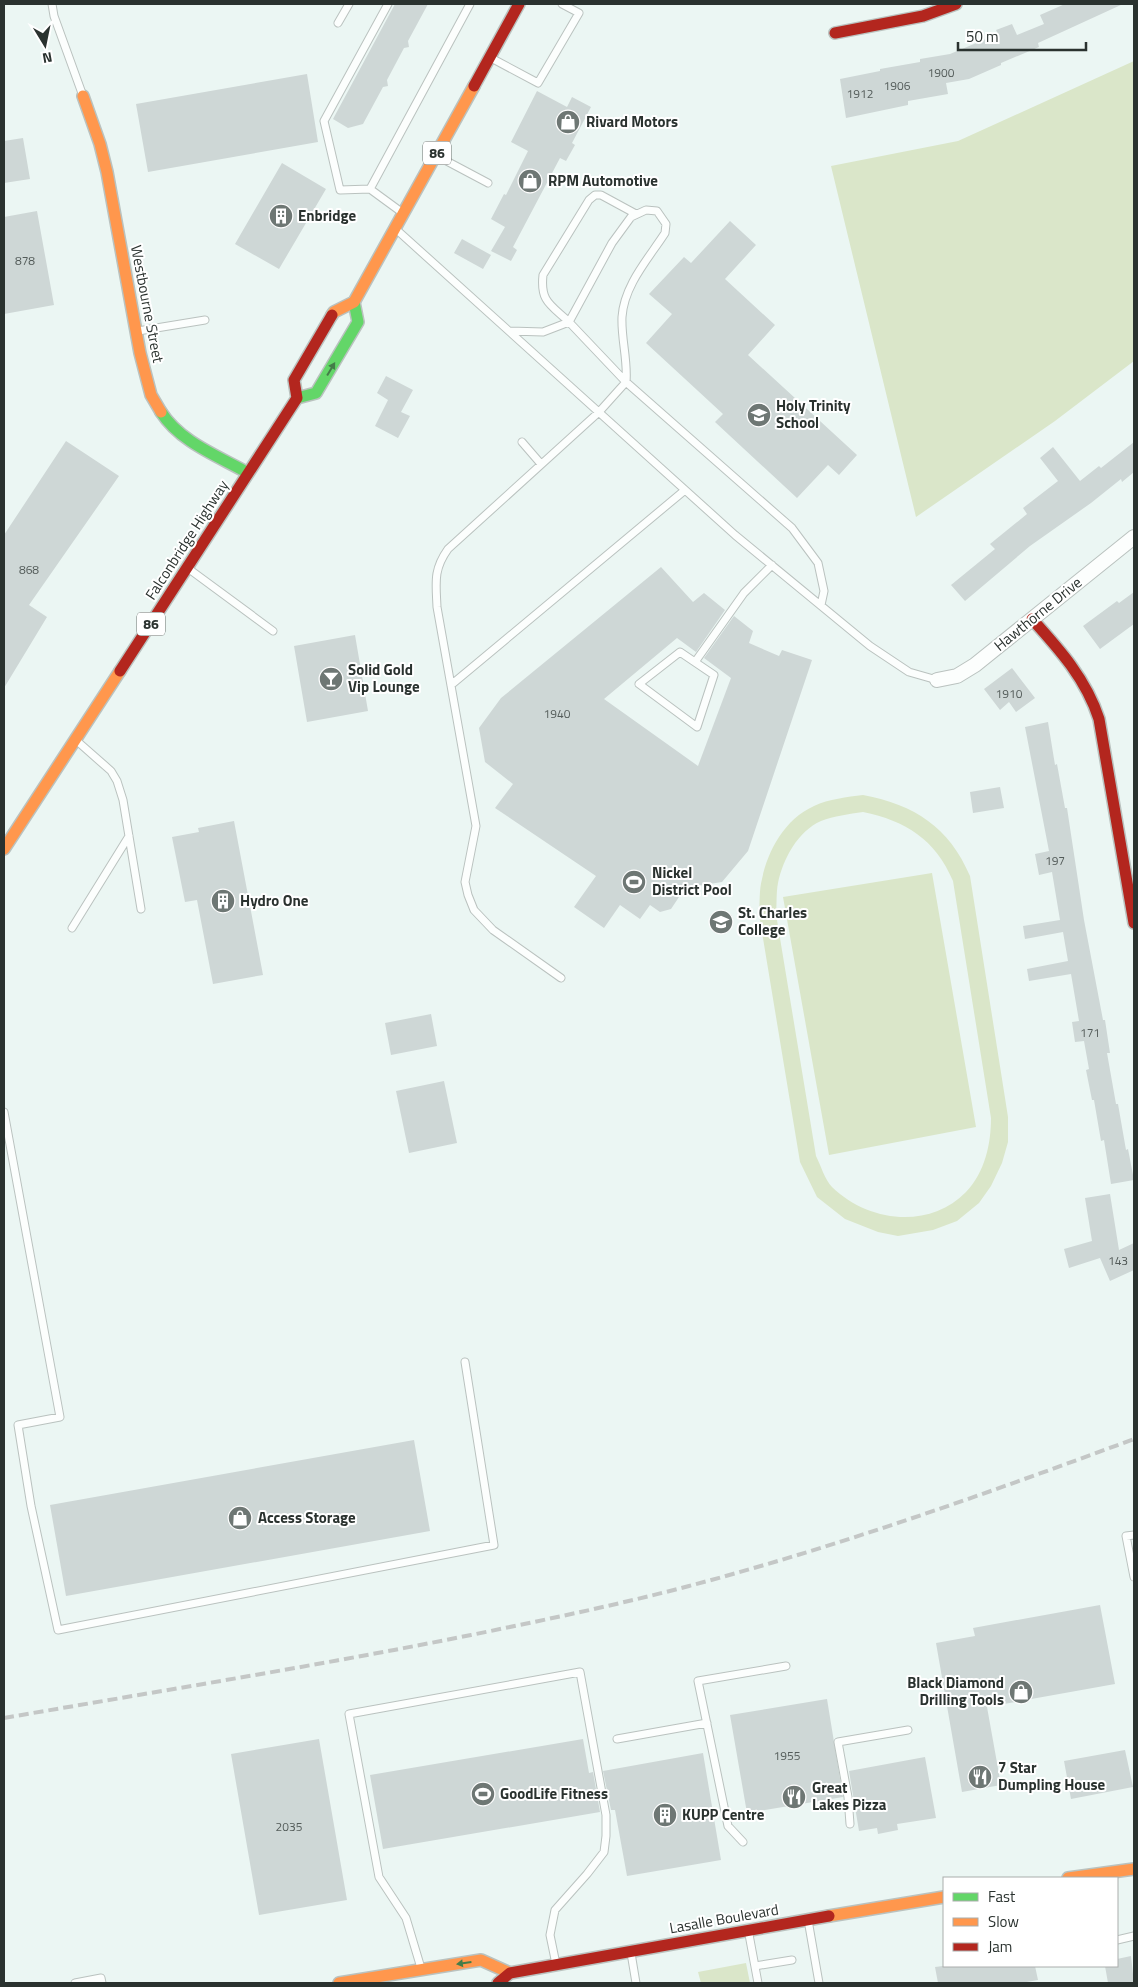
<svg xmlns="http://www.w3.org/2000/svg" width="1138" height="1987" font-family="'Titillium Web',sans-serif">
  <rect width="100%" height="100%" fill="#ebf6f3"/>
  <path fill="#dae6c9" fill-rule="evenodd" d="M1134,61V361L1055,421L916,517L831,166L958,141Z
    M863,795C915,805 949,827 970,876L1008,1117V1142L1002,1163L991,1186L979,1203L957,1221L933,1230L898,1236L878,1232L845,1219L817,1197L800,1162L759,914C760,903 759,890 762,879C768,850 785,819 814,806C829,799 847,797 863,795ZM863,812C906,821 935,839 953,881L991,1118C991,1144 985,1172 966,1192C929,1230 868,1222 832,1187C825,1180 821,1166 816,1156L776,914C777,904 776,893 778,883C783,859 798,831 821,821C834,816 849,814 863,812Z
    M932,873L976,1127L829,1155L783,897Z
    M746,1963L750,1983H701L698,1972Z"/>
  <path fill="#ced7d6" d="M395,4H428L408,41L409,47L404,48L387,80L388,86L383,87L363,124L348,128L333,119Z
    M1065,4H1123L1038,43L1039,47L1001,63V65L969,79L946,83L948,94L908,101V105L846,118L840,79L880,71V69L920,62V59L950,54L998,34L996,30L1012,24L1017,35L1044,24L1040,15Z
    M307,74L318,142L148,172L136,104Z
    M537,91L567,107L572,97L591,107L572,143L575,145L566,161L560,158L513,247L517,250L511,261L491,251L505,227L491,219L504,194L506,195L528,151L511,142Z
    M23,138L30,179L4,183V141Z
    M282,163L326,189L279,269L235,244Z
    M37,211L54,305L4,314V217Z
    M730,221L756,245L725,279L775,325L748,355L857,455L839,475L828,465L797,498L715,422L723,414L646,343L672,314L649,294L684,257L691,263Z
    M462,239L491,255L483,269L454,253Z
    M386,376L413,390L401,412L410,416L398,438L375,426L388,400L377,393Z
    M66,441L119,476L29,605L47,617L4,688V535Z
    M1134,442V472L1122,482L1121,479L1091,503L1030,546L965,601L951,585L995,549L990,544L1027,514L1023,508L1058,481L1040,458L1053,447L1080,481L1099,466L1101,468Z
    M661,567L693,602L704,593L725,610L696,652L677,638L604,699L698,766L731,678L704,658L734,616L753,631L749,643L779,656L782,650L812,660L748,851L722,882L685,888L671,909L660,912L650,905L640,919L620,905L604,928L574,907L596,876L495,808L513,784L485,762L479,728L501,698Z
    M1134,592V624L1100,649L1083,626L1117,601L1119,603Z
    M355,635L368,711L307,722L294,646Z
    M1012,668L1035,698L1016,712L1009,702L1000,710L984,689Z
    M1048,722L1055,765L1057,764L1065,808H1067L1084,920L1103,1020H1105L1110,1053H1107L1116,1104H1118L1126,1150L1128,1149L1134,1180L1111,1184L1104,1140L1101,1141L1094,1100H1092L1086,1070L1089,1069L1084,1041L1075,1042L1072,1022L1079,1021L1071,974L1029,981L1027,969L1068,961L1063,932L1025,939L1023,926L1060,920L1052,872L1039,875L1035,854L1049,851L1025,727Z
    M1000,787L1004,808L973,813L970,792Z
    M234,821L263,975L213,984L197,900L185,902L172,837L199,832L198,828Z
    M431,1014L437,1046L391,1055L385,1023Z
    M444,1081L457,1143L409,1153L396,1091Z
    M1110,1194L1119,1250L1134,1243V1270L1110,1281L1100,1258L1069,1268L1064,1249L1092,1241L1085,1198Z
    M414,1440L430,1531L66,1596L50,1505Z
    M1100,1605L1115,1684L987,1707L1001,1785L962,1792L936,1643L975,1636L973,1628Z
    M827,1699L843,1797L747,1813L730,1715Z
    M319,1739L347,1900L259,1915L231,1754Z
    M583,1739L589,1773L593,1772L600,1812L383,1849L370,1775Z
    M1125,1750L1133,1787L1071,1799L1064,1761Z
    M703,1753L721,1860L627,1876L615,1810H611L603,1771Z
    M925,1757L936,1818L897,1824L898,1830L878,1834L877,1828L859,1831L849,1771Z
    M1131,1956L1134,1983H1108L1105,1966H1117V1959Z
    M943,1966H1035L1038,1980L1021,1983H938L935,1967Z"/>
  <g fill="none" stroke-linecap="round" stroke-linejoin="round">
    <g stroke="#bac2bf" stroke-width="9">
      <path id="lane" d="M52,4L54,16L83,96
        M338,23L349,4
        M493,59L538,83L579,13L562,4
        M439,157L488,183
        M370,189L340,190L324,121L388,4
        M646,210L657,211L666,224L665,233C649,258 624,285 622,317C621,339 628,360 626,382L569,322L612,243L631,217Z
        M400,211L370,189L470,4
        M398,231L735,535L870,646L909,672L937,680
        M138,331L205,320
        M510,331L543,332L569,322C551,305 540,302 543,275L589,200L595,195H601L636,214
        M522,442L541,464
        M189,569L273,631
        M680,652L714,675L697,727L639,684Z
        M695,662L744,593L772,565
        M451,685L685,490
        M77,741L111,771L117,781L123,800L141,909
        M72,928L129,836
        M561,978L493,930L474,910L468,895L465,882L476,826L437,607C436,583 433,570 448,549L599,412L626,382L792,528L818,563L824,591L821,605
        M4,1112L60,1417L18,1425L31,1506L58,1630L494,1545L465,1362
        M1134,1535L1126,1536L1134,1577
        M617,1739L707,1723
        M850,1824L848,1797L838,1742L908,1730
        M743,1842L728,1826L698,1681L786,1666
        M808,1920L819,1983
        M748,1929L758,1983
        M1117,1940L1134,1936
        M631,1953L636,1983
        M755,1966L792,1960
        M421,1968L406,1918L379,1877L349,1714L580,1672L606,1815V1836L604,1852L587,1874L555,1910L550,1935L556,1964
        M75,1983L101,1978L102,1983"/>
    </g>
    <g stroke="#bac2bf" stroke-width="16">
      <path id="street" d="M937,680L957,676L975,665L1134,537"/>
    </g>
    <g stroke="#bac2bf" stroke-width="14">
      <path id="fast" d="M297,398L316,393L358,322L354,302
        M161,412C180,442 218,456 248,473"/>
    </g>
    <g stroke="#bac2bf" stroke-width="14">
      <path id="slow" d="M83,96L100,144L107,172L140,353L151,395L161,412
        M332,315L334,312L354,302L474,86
        M4,849L120,671
        M1068,1878L1134,1869
        M829,1916L944,1897
        M339,1983L481,1960L510,1973"/>
    </g>
    <g stroke="#bac2bf" stroke-width="14">
      <path id="jam" d="M835,33L923,16L956,4
        M474,86L519,4
        M1032,619C1060,650 1086,679 1099,719L1134,923
        M120,671L297,398L294,380L332,315
        M498,1983L510,1973L829,1916"/>
    </g>
    <use href="#lane" stroke="#fcfefd" stroke-width="7"/>
    <use href="#street" stroke="#fcfefd" stroke-width="14"/>
    <use href="#fast" stroke="#63d668" stroke-width="11"/>
    <use href="#slow" stroke="#ff974d" stroke-width="11"/>
    <use href="#jam" stroke="#b3261e" stroke-width="11"/>
    <path stroke="#c4c7c6" stroke-width="4" stroke-dasharray="10 5" stroke-linecap="butt" d="M4,1718C160,1691 316,1666 471,1635C544,1620 617,1605 689,1586C840,1546 988,1493 1134,1439"/>
  </g>
  <defs><path id="oneway-solid" d="M-6-.8H1V-3.2L6.5 0L1 3.2V.8H-6Z" transform="scale(1.25)"/></defs>
  <g fill="#447c49">
    <use href="#oneway-solid" transform="translate(331 369) rotate(-59)"/>
    <use href="#oneway-solid" transform="translate(464 1963) rotate(172)"/>
  </g>
  <defs>
    <g id="shop-disc" transform="scale(1.25)"><circle r="9.5" fill="#6e7774" stroke="#fff"/><path d="M-5-2.5h2.3a2.7 3.5 0 0 1 5.4 0H5L5.5 6h-11ZM-1.5-2.5h3a1.5 2.3 0 0 0-3 0Z" fill="#fff"/></g>
    <g id="building-disc" transform="scale(1.25)"><circle r="9.5" fill="#6e7774" stroke="#fff"/><path d="M-4-6H4V6H1V3H-1V6H-4ZM-2.5-4.3h1.7v1.8h-1.7ZM.8-4.3h1.7v1.8H.8ZM-2.5-1h1.7V.8h-1.7ZM.8-1h1.7V.8H.8Z" fill="#fff"/></g>
    <g id="school-disc" transform="scale(1.25)"><circle r="9.5" fill="#6e7774" stroke="#fff"/><path d="M0-5L7-2L0 1L-7-2ZM-4 1L0 2.5L4 1V4Q0 6-4 4Z" fill="#fff"/></g>
    <g id="bar-disc" transform="scale(1.25)"><circle r="9.5" fill="#6e7774" stroke="#fff"/><path d="M-6-5H6L.8 .8V4.5H3.5V6h-7V4.5H-.8V.8Z" fill="#fff"/></g>
    <g id="stadium-disc" transform="scale(1.25)"><circle r="9.5" fill="#6e7774" stroke="#fff"/><path d="M0-5a6.5 5 0 1 0 0 10a6.5 5 0 1 0 0-10ZM-3.5-1.8h7v3.6h-7Z" fill="#fff"/></g>
    <g id="restaurant-disc" transform="scale(1.25)"><circle r="9.5" fill="#6e7774" stroke="#fff"/><path d="M-5-6h1v4h1v-4h1v4h1v-4h1v5L-1.5 .5V6h-2V.5L-5-1ZM5-6V6H3V1.5H1.5Q1.5-4 5-6Z" fill="#fff"/></g>
  </defs>
  <g fill-rule="evenodd">
    <use href="#shop-disc" x="568" y="122"/>
    <use href="#shop-disc" x="530" y="181"/>
    <use href="#building-disc" x="281" y="216"/>
    <use href="#school-disc" x="759" y="415"/>
    <use href="#bar-disc" x="331" y="679"/>
    <use href="#stadium-disc" x="634" y="882"/>
    <use href="#building-disc" x="223" y="901"/>
    <use href="#school-disc" x="721" y="922"/>
    <use href="#shop-disc" x="240" y="1518"/>
    <use href="#shop-disc" x="1021" y="1692"/>
    <use href="#restaurant-disc" x="980" y="1777"/>
    <use href="#stadium-disc" x="483" y="1794"/>
    <use href="#restaurant-disc" x="794" y="1797"/>
    <use href="#building-disc" x="665" y="1815"/>
  </g>
  <g text-anchor="middle" stroke-width="4" stroke-linejoin="round" paint-order="stroke">
    <g font-size="12" fill="#535b59">
      <text x="941" y="77">1900</text>
      <text x="897" y="90">1906</text>
      <text x="860" y="98">1912</text>
      <text x="25" y="265">878</text>
      <text x="29" y="574">868</text>
      <text x="1009" y="698">1910</text>
      <text x="557" y="718">1940</text>
      <text x="1055" y="865">197</text>
      <text x="1090" y="1037">171</text>
      <text x="1118" y="1265">143</text>
      <text x="787" y="1760">1955</text>
      <text x="289" y="1831">2035</text>
    </g>
    <g fill="#fff" stroke="#6a706d" stroke-width="1">
      <rect x="423" y="141.5" width="28" height="23" rx="4"/>
      <rect x="137" y="612.5" width="28" height="23" rx="4"/>
    </g>
    <g font-size="14" font-weight="bold" fill="#2a322f">
      <text x="437" y="158">86</text>
      <text x="151" y="629">86</text>
    </g>
    <g font-size="15" font-weight="bold" fill="#2a322f" stroke="#fff" text-anchor="start">
      <text x="586" y="127">Rivard Motors</text>
      <text x="548" y="186">RPM Automotive</text>
      <text x="298" y="221">Enbridge</text>
      <text x="776" y="411">Holy Trinity<tspan x="776" dy="17">School</tspan></text>
      <text x="348" y="675">Solid Gold<tspan x="348" dy="17">Vip Lounge</tspan></text>
      <text x="652" y="878">Nickel<tspan x="652" dy="17">District Pool</tspan></text>
      <text x="240" y="906">Hydro One</text>
      <text x="738" y="918">St. Charles<tspan x="738" dy="17">College</tspan></text>
      <text x="258" y="1523">Access Storage</text>
      <text x="1004" y="1688" text-anchor="end">Black Diamond<tspan x="1004" dy="17">Drilling Tools</tspan></text>
      <text x="998" y="1773">7 Star<tspan x="998" dy="17">Dumpling House</tspan></text>
      <text x="812" y="1793">Great<tspan x="812" dy="17">Lakes Pizza</tspan></text>
      <text x="500" y="1799">GoodLife Fitness</text>
      <text x="682" y="1820">KUPP Centre</text>
    </g>
    <g font-size="15" fill="#2a322f" stroke="#fff">
      <text transform="translate(147 304) rotate(79)" y="5">Westbourne Street</text>
      <text transform="translate(187 540) rotate(-57)" y="5">Falconbridge Highway</text>
      <text transform="translate(1038 614) rotate(-39)" y="5">Hawthorne Drive</text>
      <text transform="translate(724 1919) rotate(-10)" y="5">Lasalle Boulevard</text>
    </g>
  </g>
  <rect width="1138" height="1987" fill="none" stroke="#2a322f" stroke-width="10"/>
  <rect x="943" y="1877" width="175" height="90" fill="#ffffff" stroke="#aaadac"/>
  <rect x="953" y="1893" width="25" height="8" fill="#63d668" stroke="#aaadac"/>
  <text x="988" y="1902" font-size="15" fill="#2a322f">Fast</text>
  <rect x="953" y="1918" width="25" height="8" fill="#ff974d" stroke="#aaadac"/>
  <text x="988" y="1927" font-size="15" fill="#2a322f">Slow</text>
  <rect x="953" y="1943" width="25" height="8" fill="#b3261e" stroke="#aaadac"/>
  <text x="988" y="1952" font-size="15" fill="#2a322f">Jam</text>
  <g transform="translate(45 45) rotate(170)" stroke="#ffffff" stroke-width="4" paint-order="stroke">
  <path d="M0-4L9 19L0 12L-9 19Z" fill="#2a322f"/>
  <text y="-8" font-size="14" font-weight="bold" text-anchor="middle" fill="#2a322f">N</text>
  </g>
  <path d="M958 42v8h128v-8" fill="none" stroke="#2a322f" stroke-width="2.5"/>
  <text x="966" y="42" font-size="15" fill="#2a322f" stroke="#ffffff" stroke-width="4" paint-order="stroke">50 m</text>
</svg>
